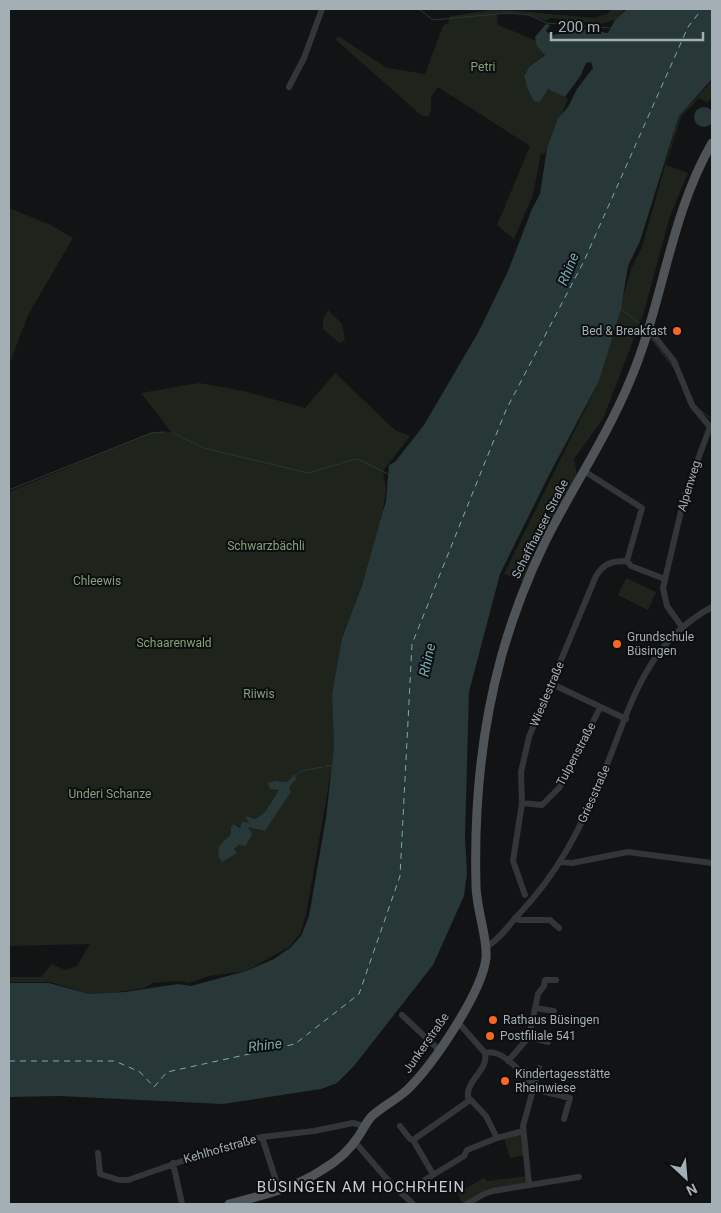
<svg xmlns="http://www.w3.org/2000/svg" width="721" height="1213" font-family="Roboto,sans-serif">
  <rect width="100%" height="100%" fill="#121314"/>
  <path fill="#1e241c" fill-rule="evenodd" d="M498,9L594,18L607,14L612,9H625L615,20L600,24L551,18L546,21L521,13L497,14L498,25L537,41L545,54L529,67L524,76L529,92L541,101L546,91L551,89L568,99L544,155L541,153L533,195L514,239L497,225L530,146L438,87L431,97V111L428,117L421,115L336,40L338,36L387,68L425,74L443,26L448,23L451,16Z
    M712,81V97L707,103L699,98L681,117L666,165L688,173L670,216L644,312L603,419L574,459L577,474L522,581L504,574L599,381L631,269L642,247L679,116Z
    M9,208L51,225L73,238L28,315L9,365Z
    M328,310L342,324L345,340L339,343L323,329V319Z
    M335,373L395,430L410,436L383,471L386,489L382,517L358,596L343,634L332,694L334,747L332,766L306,915L300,934L289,947L246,971L209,976L189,983L179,981L153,983L144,988L110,993L89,994L50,982H9V977H41L52,964L65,970L77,966L90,944L9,946V492L151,433L171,432L141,393L199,383L244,391L305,408ZM296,778L289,788L291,792L265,831L248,827L239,845L234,849L236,853L228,857L219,846L231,834L235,824L241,828L249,823L246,817L255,819L265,812L279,790L276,781L287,782Z
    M626,578L656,592L648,610L618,595Z
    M519,1134L522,1135L525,1155L510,1158L504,1138Z
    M528,1176L529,1184L493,1191L467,1204H463L457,1193L484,1178L487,1181Z"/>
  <path fill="#283738" d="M627,9H712V79L679,116L640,241L628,266L621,309L599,381L548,477L500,574L469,692L465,836L467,873L464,896L433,965L354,1066L337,1083L321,1089L223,1104L60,1096L9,1097V983H49L89,994L125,992L178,984L191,986L246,971L274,959L290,948L301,936L309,916L326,818L334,747L332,694L342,638L361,588L386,501L389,465L395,462L424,425L479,331L508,271L532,209L540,194L547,148L558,118L568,107L577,89L593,68L591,62L586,63L581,75L565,97L548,89L540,102L534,101L528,90L524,76L529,67L545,55L537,46L535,37L546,24L550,25L546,31L551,36L563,32L582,29L608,33L615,20Z
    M694 117a10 10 0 1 1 20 0a10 10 0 1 1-20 0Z
    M294,775L297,778L289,788L291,792L265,831L248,827L252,834L246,846L239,845L234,849L237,853L222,862L218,856L219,846L231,834V827L234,824L240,828L242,822L249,823L245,816L255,819L265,812L279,790L270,789L268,783L276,781L287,782Z"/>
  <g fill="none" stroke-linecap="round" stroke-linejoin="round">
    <path stroke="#283738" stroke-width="1" d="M419,9L433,20L508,13L529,15L546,23L610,28
      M621,309L640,324
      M650,337L674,368
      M699,409L710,418
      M173,433L204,448L308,473L339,464
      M358,459L388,474
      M341,463L356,459
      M9,490L151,433L165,432
      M325,766H332
      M295,776L301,771L322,767"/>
    <path stroke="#78acb3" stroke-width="1" stroke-dasharray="6 5" stroke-linecap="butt" d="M9,1061H115L140,1072L154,1087L167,1072L295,1044L359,994L400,876L412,644L506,410L584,261L688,27L702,9"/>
    <path stroke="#333639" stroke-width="6" d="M289,87L304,58L322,9
      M648,328L674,361L692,405L710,427L685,494L663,588L667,606L682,627
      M584,471L642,508L627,561
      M552,684L626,719
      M522,803L542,805L559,788L600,708
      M561,862L572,863L628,852L712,863
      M525,895L513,861L522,803L521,772L529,737L596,576C604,563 612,561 627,561L631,566L665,579
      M515,918L519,920H550L559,928
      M486,947C500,940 509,924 520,913C557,874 578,833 599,784C629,715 640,646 712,607
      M536,1008L554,1011
      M402,1015L439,1050
      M457,1021L485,1053C502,1047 522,1074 533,1085
      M529,1037L548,1042
      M485,1053C489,1070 466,1080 468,1097L486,1116L497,1138
      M508,1061L529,1037L538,994L544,986L545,980H556
      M533,1089L570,1098L564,1119
      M400,1126L410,1139L413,1140
      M262,1137L279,1190
      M355,1142L386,1178L413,1204
      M98,1153L100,1174L119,1180H128L217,1149L262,1137L314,1131L353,1123L364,1126
      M173,1163L182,1204
      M433,1174L413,1140L470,1100
      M529,1184L523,1126L539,1068
      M402,1194L464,1156L467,1150L497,1138L523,1131
      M467,1204L484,1194L493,1191L579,1177"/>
    <path stroke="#4f5458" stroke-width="9" d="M229,1204C261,1196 295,1188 322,1170C336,1162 349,1151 358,1137C363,1130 366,1122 372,1116C383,1106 396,1100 407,1090C432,1066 482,993 486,958C488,939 476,908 476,885C474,809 481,731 501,658C512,618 527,579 545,542C572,488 606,438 629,383C663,305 669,217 712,143"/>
  </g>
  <g fill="#fb6723" stroke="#0d0e0f" stroke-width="2">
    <circle cx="677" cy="331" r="5"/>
    <circle cx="617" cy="644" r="5"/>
    <circle cx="493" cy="1020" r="5"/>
    <circle cx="490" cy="1036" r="5"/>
    <circle cx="505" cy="1081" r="5"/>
  </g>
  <g text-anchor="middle" stroke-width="4" stroke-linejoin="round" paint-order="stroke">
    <g font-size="12" fill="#85a279" stroke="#0d0e0f">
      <text x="483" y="71">Petri</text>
      <text x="266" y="550">Schwarzbächli</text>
      <text x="97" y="585">Chleewis</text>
      <text x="174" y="647">Schaarenwald</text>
      <text x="259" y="698">Riiwis</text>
      <text x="110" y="798">Underi Schanze</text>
    </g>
    <g font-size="12" fill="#a3afb5" stroke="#0d0e0f" text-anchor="start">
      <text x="667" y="335" text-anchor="end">Bed &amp; Breakfast</text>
      <text x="627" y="641">Grundschule<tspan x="627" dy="14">Büsingen</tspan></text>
      <text x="503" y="1024">Rathaus Büsingen</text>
      <text x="500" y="1040">Postfiliale 541</text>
      <text x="515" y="1078">Kindertagesstätte<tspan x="515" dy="14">Rheinwiese</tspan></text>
    </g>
    <g font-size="12" fill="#a3afb5" stroke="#0d0e0f">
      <text transform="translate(689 486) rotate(-73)" y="4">Alpenweg</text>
      <text transform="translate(540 529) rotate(-63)" y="4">Schaffhauser Straße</text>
      <text transform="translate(547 694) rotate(-67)" y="4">Wieslestraße</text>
      <text transform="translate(576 754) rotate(-62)" y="4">Tulpenstraße</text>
      <text transform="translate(594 794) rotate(-66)" y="4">Griesstraße</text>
      <text transform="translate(426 1043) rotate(-55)" y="4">Junkerstraße</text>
      <text transform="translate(220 1149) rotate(-16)" y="4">Kehlhofstraße</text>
    </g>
    <g font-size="14" font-style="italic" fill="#78acb3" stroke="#0d0e0f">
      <text transform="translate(568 269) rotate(-68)" y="5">Rhine</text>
      <text transform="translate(427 660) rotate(-78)" y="5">Rhine</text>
      <text transform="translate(265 1045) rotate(-7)" y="5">Rhine</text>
    </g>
    <g font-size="15" letter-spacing="1" fill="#c4ccd1" stroke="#0d0e0f">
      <text x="361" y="1192">BÜSINGEN AM HOCHRHEIN</text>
    </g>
  </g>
  <rect width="721" height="1213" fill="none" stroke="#a3afb5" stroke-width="20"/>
  <g transform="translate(686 1178) rotate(154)" stroke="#0d0e0f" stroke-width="4" paint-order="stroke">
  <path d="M0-4L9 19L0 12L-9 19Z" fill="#a3afb5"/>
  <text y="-8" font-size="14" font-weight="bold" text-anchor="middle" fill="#a3afb5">N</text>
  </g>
  <path d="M551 32v8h152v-8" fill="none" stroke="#a3afb5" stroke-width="2.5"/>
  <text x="558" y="32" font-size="15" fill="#a3afb5" stroke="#0d0e0f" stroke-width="4" paint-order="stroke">200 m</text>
</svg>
